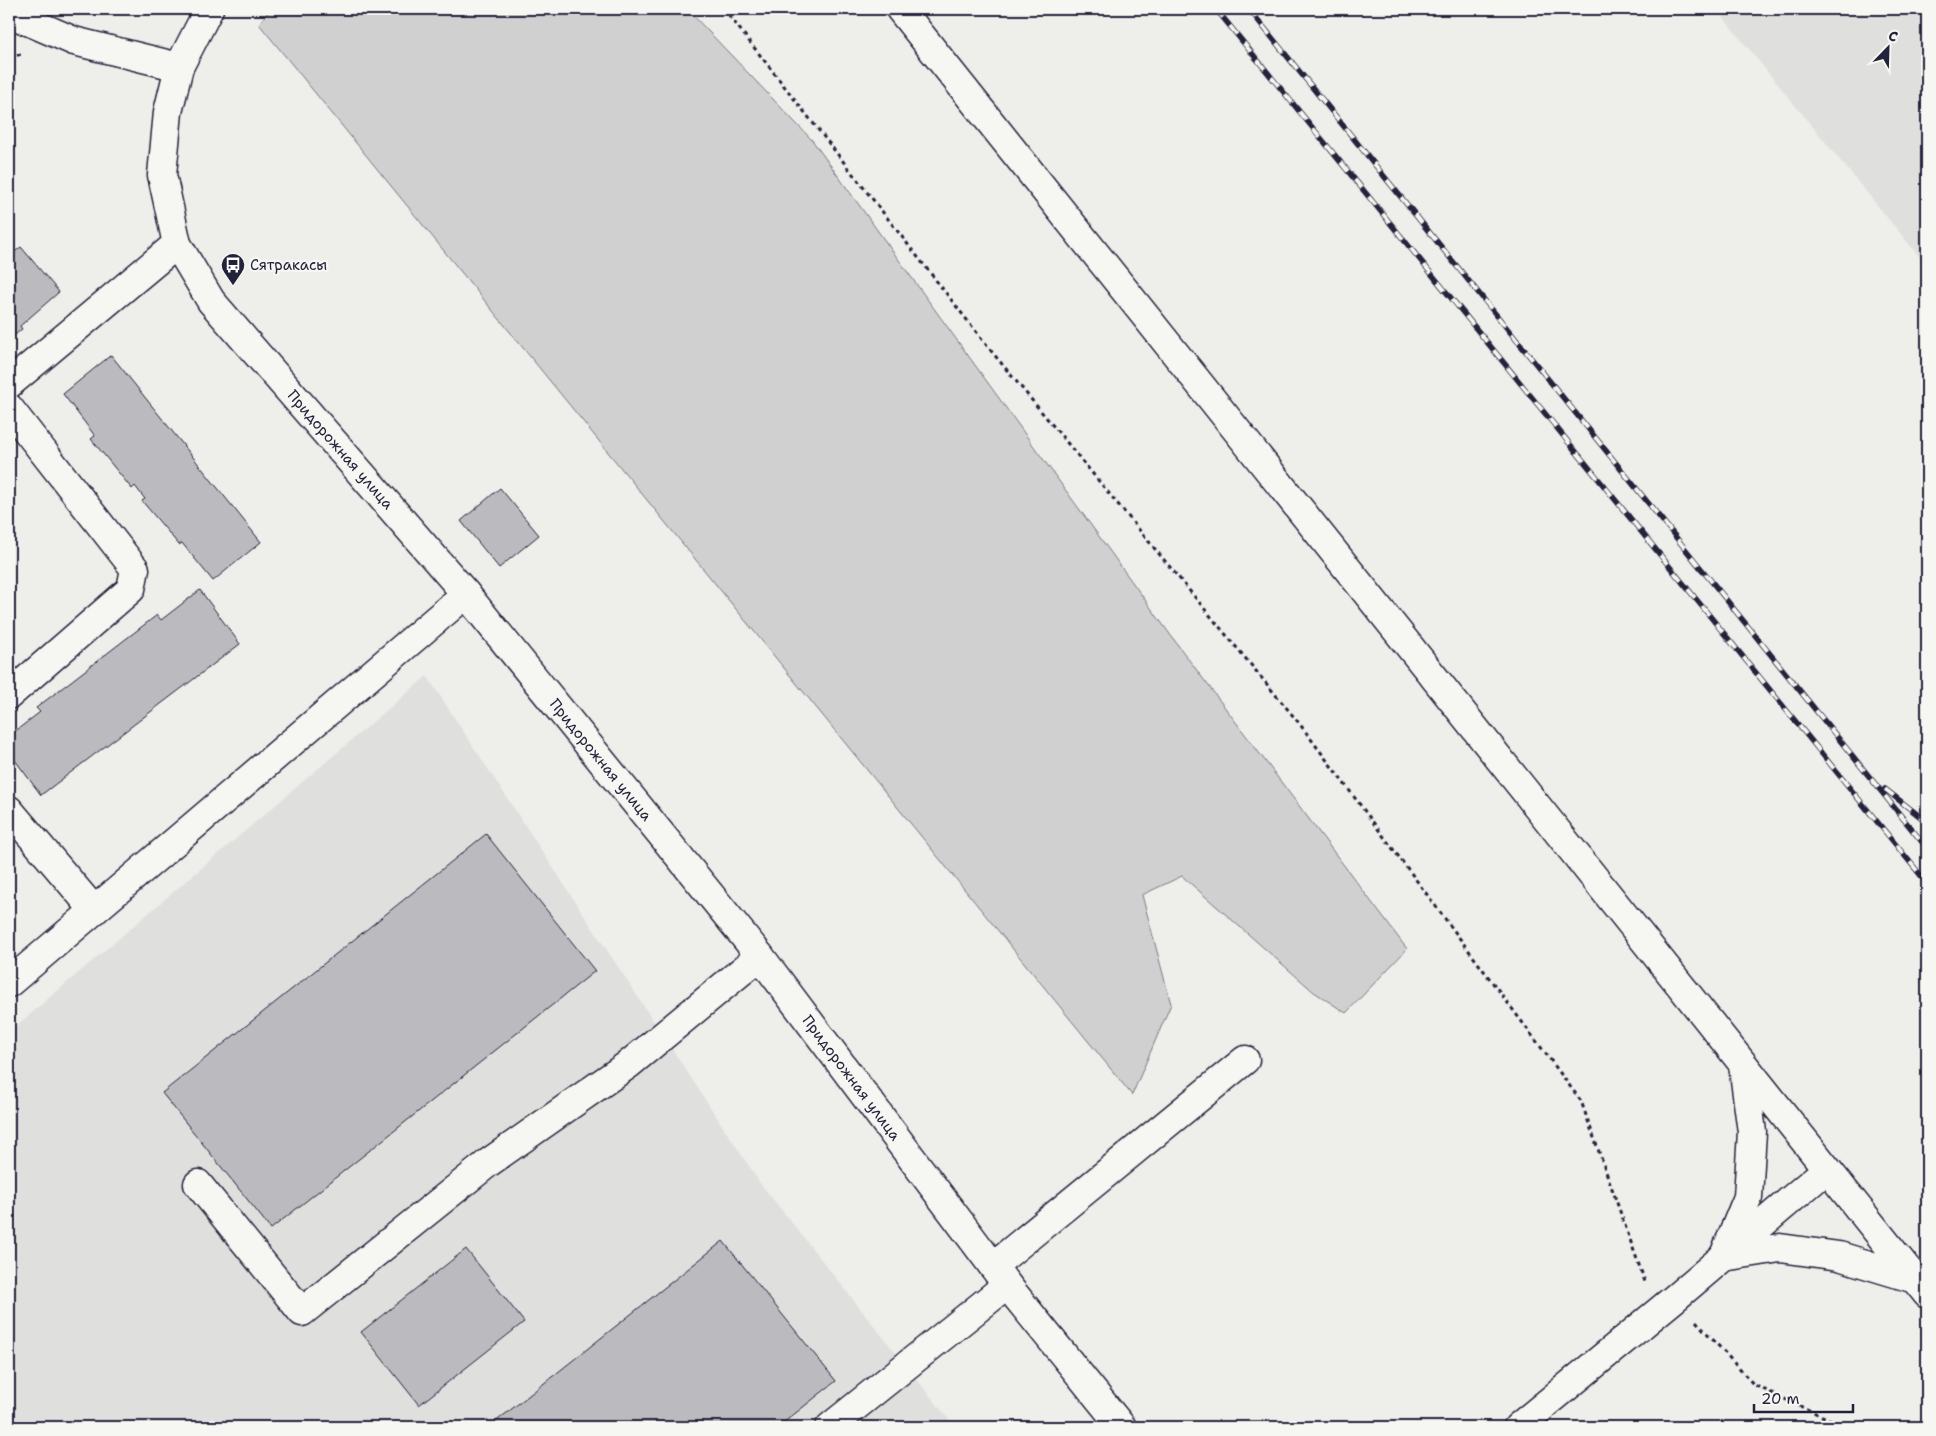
<svg xmlns="http://www.w3.org/2000/svg" width="1936" height="1436" font-family="'Shantell Sans',sans-serif">
  <rect width="100%" height="100%" fill="#eeeeeb"/>
  <filter id="ink" filterUnits="userSpaceOnUse"><feTurbulence type="fractalNoise" baseFrequency=".02" numOctaves="2"/><feDisplacementMap in="SourceGraphic" scale="10" xChannelSelector="R" yChannelSelector="G"/><feConvolveMatrix kernelMatrix="1 2 1 2 8 2 1 2 1" color-interpolation-filters="sRGB"/></filter>
  <g filter="url(#ink)">
    <path fill="#dfdfde" d="M1716,9H1927V266Z
      M427,676L760,1183L955,1427H9V1032Z"/>
    <path fill="#d0d0d1" stroke="#797986" d="M270,9H687L812,140L1177,644L1407,949L1346,1013L1314,992L1182,876L1142,895L1171,1004L1132,1095L259,24Z"/>
    <path fill="#bbbbbf" stroke="#22223b" d="M21,247L59,292L20,326L22,329L9,340V256Z
      M111,355L261,542L213,581L182,543L179,545L142,501L145,499L135,486L132,489L91,439L95,436L63,394Z
      M500,488L539,535L499,568L461,521Z
      M200,590L240,644L41,795L9,752V736L40,712L36,708L157,615L161,620Z
      M486,834L595,971L271,1229L162,1093Z
      M723,1241L836,1381L778,1427H489Z
      M466,1249L524,1322L419,1405L361,1332Z"/>
    <g fill="none" stroke-linecap="round" stroke-linejoin="round">
      <g stroke="#22223b" stroke-width="31">
        <g id="minor">
          <path id="s1" d="M209,9L179,67L168,112L162,175L177,244L211,301L466,594L760,956L1007,1285L1122,1427"/>
          <path d="M9,13L74,41L179,67"/>
          <path d="M9,384L177,244"/>
          <path d="M9,408L135,569L131,589L9,695"/>
          <path d="M9,810L94,910"/>
          <path d="M9,983L466,594"/>
          <path d="M198,1184L302,1312L488,1163L629,1064L760,956"/>
          <path d="M1725,1253L1748,1197L1752,1132L1743,1065"/>
          <path d="M1723,1257L1780,1248L1839,1256L1915,1279"/>
          <path d="M993,1266L1245,1060"/>
          <path d="M830,1427L1007,1285"/>
          <path d="M1518,1427L1675,1298L1827,1169"/>
        </g>
      </g>
      <g stroke="#22223b" stroke-width="31">
        <path id="highway" d="M900,9L1927,1294"/>
      </g>
      <path stroke="#22223b" stroke-width="3" stroke-dasharray="4 4" stroke-linecap="butt" d="M724,9L992,352L1299,723L1581,1101L1645,1282
        M9,57L22,54
        M1696,1321L1754,1385L1846,1427"/>
      <use href="#minor" stroke="#f6f6f2" stroke-width="28"/>
      <use href="#highway" stroke="#f6f6f2" stroke-width="28"/>
      <g stroke="#22223b" stroke-width="5.5">
        <path id="rail" d="M1216,9L1927,883
          M1249,9L1927,848
          M1885,789L1927,822"/>
      </g>
      <use href="#rail" stroke="#f6f6f2" stroke-width="4" stroke-dasharray="11" stroke-linecap="butt"/>
    </g>
  </g>
  <defs>
    <g id="bus-pin" transform="scale(1.25)"><path d="M0 17L-7.5 6A9.5 9.5 0 1 1 7.5 6Z" fill="#22223b" stroke="#f6f6f2"/><path d="M-5-6H5V4H4V6H2V4H-2V6H-4V4H-5ZM-3.5-4V0h7V-4ZM-3.5 1.2v1.5H-2V1.2ZM2 1.2v1.5H3.5V1.2Z" fill="#fff"/></g>
  </defs>
  <g fill-rule="evenodd">
    <use href="#bus-pin" x="233" y="265"/>
  </g>
  <g text-anchor="middle" stroke-width="4.5" stroke-linejoin="round" paint-order="stroke">
    <g font-size="15" fill="#22223b" stroke="#f6f6f2" text-anchor="start">
      <text x="250" y="270">Сятракасы</text>
    </g>
    <g font-size="15" fill="#22223b" stroke="#f6f6f2">
      <text dy="5" stroke="none"><textPath href="#s1" startOffset="509">Придорожная улица</textPath></text>
      <text dy="5" stroke="none"><textPath href="#s1" startOffset="914">Придорожная улица</textPath></text>
      <text dy="5" stroke="none"><textPath href="#s1" startOffset="1319">Придорожная улица</textPath></text>
    </g>
  </g>
  <rect width="1936" height="1436" fill="none" stroke="#f6f6f2" stroke-width="30"/>
  <rect x="15" y="15" width="1906" height="1406" fill="none" stroke="#22223b" stroke-width="2" filter="url(#ink)"/>
  <g transform="translate(1888 48) rotate(23)" stroke="#f6f6f2" stroke-width="4" paint-order="stroke">
  <path d="M0-4L9 19L0 12L-9 19Z" fill="#22223b"/>
  <text y="-8" font-size="14" font-weight="bold" text-anchor="middle" fill="#22223b">С</text>
  </g>
  <path d="M1754 1404v8h99v-8" fill="none" stroke="#22223b" stroke-width="2.5"/>
  <text x="1761" y="1404" font-size="15" fill="#22223b" stroke="#f6f6f2" stroke-width="4" paint-order="stroke">20 m</text>
</svg>
